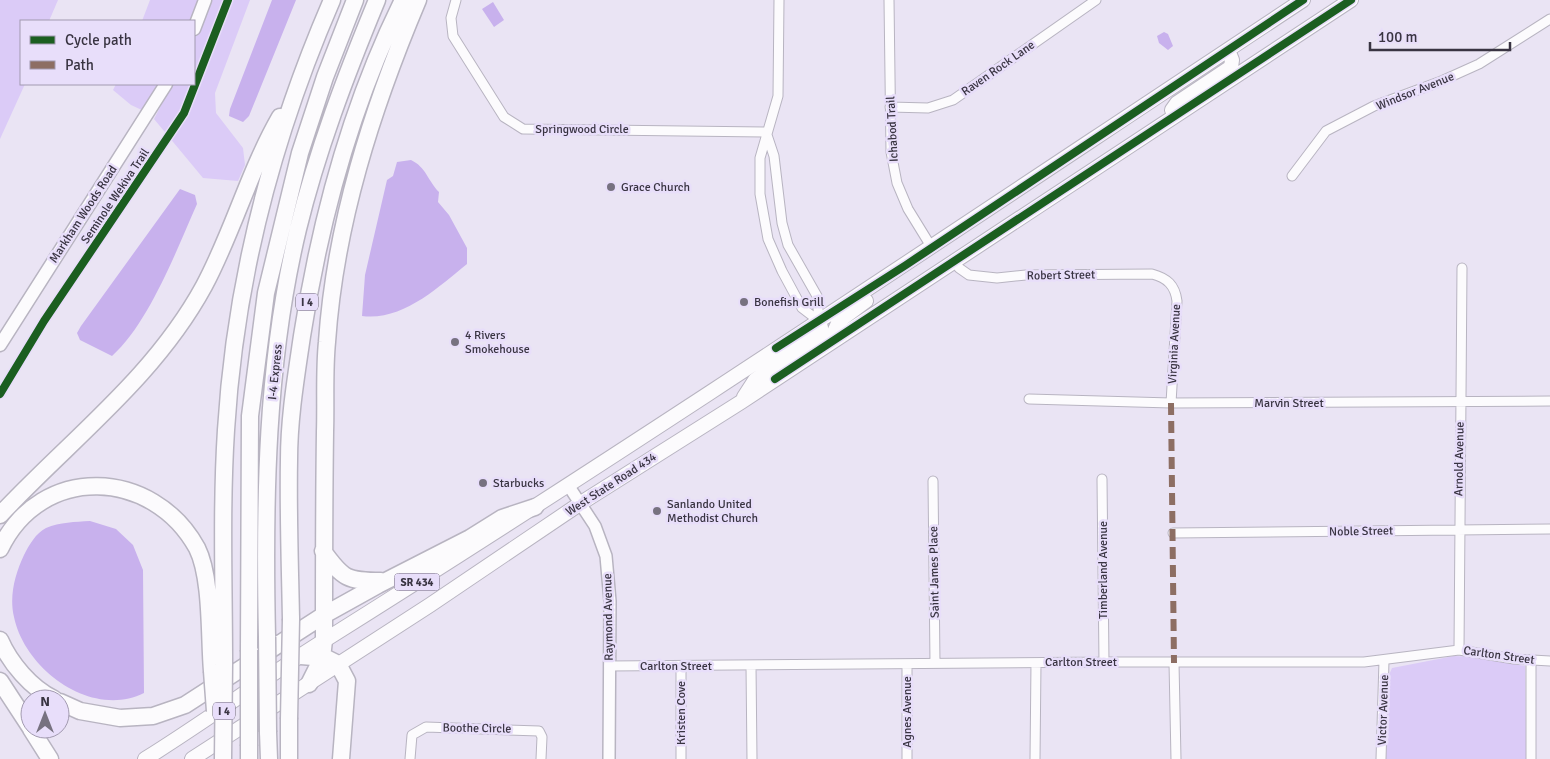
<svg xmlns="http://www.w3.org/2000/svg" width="1550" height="759" font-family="Signika,sans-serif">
  <rect width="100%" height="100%" fill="#eae4f4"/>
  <path fill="#dbcbf7" d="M0,0H58L49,21H21V84H25L0,139Z
    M150,0H199L191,21H142Z
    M210,0H250L215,93L216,113L243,148L245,165L238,181L203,178L154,119L172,84H194V40Z
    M116,84H161L144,111L131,105L113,90Z
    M1454,656L1476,657L1525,666L1526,759H1386L1389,675L1392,668Z"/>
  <path fill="#c8b1ed" d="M272,0H296L249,116L243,122L229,116L230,109Z
    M493,2L504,20L494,27L482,9Z
    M1164,32L1168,34L1173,46L1168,50L1159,43L1157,36Z
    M411,160C426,167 428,181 439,192L438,202L449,215L467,248V264C437,288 403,321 362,316L365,275L387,180L393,176L397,162Z
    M180,189L195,195L197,204C177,249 149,323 112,356L80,340L77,333L81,326Z
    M90,521L116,529L133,545L143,570L144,693C92,719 25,670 14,617C9,596 15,574 24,555C29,545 36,533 46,528C60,522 75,522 90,521Z"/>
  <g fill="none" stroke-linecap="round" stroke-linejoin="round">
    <g stroke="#b8b4c1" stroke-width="11">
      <path id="minor" d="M456,0L451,18L453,36L504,117L523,129L766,132
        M779,0L778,96L760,158V194L768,239L782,271L802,308L819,321
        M889,0L891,152L897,183L908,209L932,248
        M890,107L928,108L953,100L1096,0
        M766,132L774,156L782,223L788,245L817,296L819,321
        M1292,176L1326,131L1374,106L1439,82L1479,64L1550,19
        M954,259L959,268L969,275L997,278L1026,275L1152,274C1167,278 1175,285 1177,301L1171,403
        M1029,399L1171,403L1550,401
        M1102,479L1104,662
        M933,481L935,663
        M1173,533L1550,529
        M1459,650L1462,268
        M1531,661V759
        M1174,663L1176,759
        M907,664V759
        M609,666L1104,662H1364L1459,650L1514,659L1550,661
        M681,666V759
        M751,666L752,759
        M410,759L412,735L426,727L539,731L542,737L541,759
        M1035,759L1036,663
        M1381,759L1384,661"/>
    </g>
    <g stroke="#b8b4c1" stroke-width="14">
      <path id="tertiary" d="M568,485L595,526L606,556L610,601L609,759"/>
    </g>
    <g stroke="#b8b4c1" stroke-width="15">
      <path id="secondary" d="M194,29L205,0
        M0,345L166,84"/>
    </g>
    <g stroke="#b8b4c1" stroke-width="16">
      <path id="primary" d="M1172,110L1177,103L1231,67L1232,60L1228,50
        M830,341L839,321L866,301
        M744,397L755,380L816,338L821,328L819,321
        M145,759C206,721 264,678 325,640C655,433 978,215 1303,0
        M192,759L430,605L581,503L741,402L1351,0"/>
    </g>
    <g stroke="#b8b4c1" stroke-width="19">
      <path id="motorway" d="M0,515C70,440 154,378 204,286C233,232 249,171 280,117
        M0,549C41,463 153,468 197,548C212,578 209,637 212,671
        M323,551C343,579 347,581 381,581
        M291,619C290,566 288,513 289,460C289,418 296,377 302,336C320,220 351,105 403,0
        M267,637C264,501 266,362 298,229C317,151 346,75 377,0
        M0,640C10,663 31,688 54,699
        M249,650L250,416L266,293L300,153L325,77L355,0
        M301,656L326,658L338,664L347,681L341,759
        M224,664C224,586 221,508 226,430C235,282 273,136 332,0
        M0,681L30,727
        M309,684L322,658L324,640C324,571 324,502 325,432C326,402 324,372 327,342C335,224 372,109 418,0
        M60,702L80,711L120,718L153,716L185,705L324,615L378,585L470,538L502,518L535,507
        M31,729L50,759
        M268,732L269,759
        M249,746V759
        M289,759V719"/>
    </g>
    <use href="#minor" stroke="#fcfbfd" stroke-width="9"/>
    <use href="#tertiary" stroke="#fcfbfd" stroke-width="11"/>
    <use href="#secondary" stroke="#fcfbfd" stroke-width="12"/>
    <use href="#primary" stroke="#fcfbfd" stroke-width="14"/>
    <use href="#motorway" stroke="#fcfbfd" stroke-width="16"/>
    <g stroke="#b8b4c1" stroke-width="19" stroke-linecap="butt">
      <path id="motorway-bridge" d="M267,637L268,732
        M212,671L215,711
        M289,719L291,619
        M249,746V650
        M223,759L224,664"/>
    </g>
    <use href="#motorway-bridge" stroke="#fcfbfd" stroke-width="16"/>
    <path stroke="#8d6e63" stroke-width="6" stroke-dasharray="12 6" stroke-linecap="butt" d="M1171,403L1174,663"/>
    <g stroke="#e8defa" stroke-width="11">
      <path id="cycleway" d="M776,348L906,265L1303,0
        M775,379L1351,0
        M0,394L44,321L184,113L228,0"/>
    </g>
    <use href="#cycleway" stroke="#1b5e20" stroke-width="8"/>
  </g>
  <g fill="#777280" stroke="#e8defa" stroke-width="2">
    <circle cx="611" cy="187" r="5"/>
    <circle cx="744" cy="302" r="5"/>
    <circle cx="455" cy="342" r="5"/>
    <circle cx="483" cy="483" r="5"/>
    <circle cx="657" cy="511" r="5"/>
  </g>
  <g text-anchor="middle" stroke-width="5" stroke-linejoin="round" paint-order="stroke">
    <g fill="#e8defa" stroke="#6e6779" stroke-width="1">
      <rect x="296" y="293.5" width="22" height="17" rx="4"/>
      <rect x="394.5" y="573.5" width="45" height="17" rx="4"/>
      <rect x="213" y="702.5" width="22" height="17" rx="4"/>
    </g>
    <g font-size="11" font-weight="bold" fill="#393442">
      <text x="307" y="306">I 4</text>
      <text x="417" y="586">SR 434</text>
      <text x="224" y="715">I 4</text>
    </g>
    <g font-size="12" fill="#393442" stroke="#e8defa">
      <text transform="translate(998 68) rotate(-35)" y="4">Raven Rock Lane</text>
      <text transform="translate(1415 91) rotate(-22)" y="4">Windsor Avenue</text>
      <text x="582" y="133">Springwood Circle</text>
      <text transform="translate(892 129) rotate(-93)" y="4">Ichabod Trail</text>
      <text transform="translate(115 196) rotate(-56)" y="4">Seminole Wekiva Trail</text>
      <text transform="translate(83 214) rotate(-57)" y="4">Markham Woods Road</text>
      <text transform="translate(1061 275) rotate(-1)" y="4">Robert Street</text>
      <text transform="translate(1174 344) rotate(-87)" y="4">Virginia Avenue</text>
      <text transform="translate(275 372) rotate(-84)" y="4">I-4 Express</text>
      <text x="1289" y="407">Marvin Street</text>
      <text transform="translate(1459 459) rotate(-89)" y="4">Arnold Avenue</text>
      <text transform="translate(611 484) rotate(-33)" y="4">West State Road 434</text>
      <text transform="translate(1361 531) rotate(-1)" y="4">Noble Street</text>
      <text transform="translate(1103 570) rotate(-90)" y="4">Timberland Avenue</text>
      <text transform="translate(934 572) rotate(-91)" y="4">Saint James Place</text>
      <text transform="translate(608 617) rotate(-91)" y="4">Raymond Avenue</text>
      <text transform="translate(1499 655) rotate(8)" y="4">Carlton Street</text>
      <text x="1081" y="666">Carlton Street</text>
      <text x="676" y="670">Carlton Street</text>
      <text transform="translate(1383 710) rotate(-88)" y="4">Victor Avenue</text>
      <text transform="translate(907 712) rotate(-90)" y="4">Agnes Avenue</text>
      <text transform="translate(681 713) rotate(-90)" y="4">Kristen Cove</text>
      <text transform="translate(477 728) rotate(1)" y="4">Boothe Circle</text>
    </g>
    <g font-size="12" fill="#393442" stroke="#e8defa" text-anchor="start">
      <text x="621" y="191">Grace Church</text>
      <text x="754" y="306">Bonefish Grill</text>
      <text x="465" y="339">4 Rivers<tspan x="465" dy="14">Smokehouse</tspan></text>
      <text x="493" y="487">Starbucks</text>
      <text x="667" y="508">Sanlando United<tspan x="667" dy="14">Methodist Church</tspan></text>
    </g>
  </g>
  <rect x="20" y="20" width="175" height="65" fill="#e8defa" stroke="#a29ab0"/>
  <rect x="30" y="36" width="25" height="8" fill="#1b5e20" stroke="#a29ab0"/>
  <text x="65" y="45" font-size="15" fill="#393442">Cycle path</text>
  <rect x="30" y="61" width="25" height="8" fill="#8d6e63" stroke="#a29ab0"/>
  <text x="65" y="70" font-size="15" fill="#393442">Path</text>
  <g transform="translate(45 714)"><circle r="24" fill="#e8defa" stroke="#a29ab0"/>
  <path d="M0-4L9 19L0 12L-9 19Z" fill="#777280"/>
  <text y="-8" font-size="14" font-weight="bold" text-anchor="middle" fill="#393442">N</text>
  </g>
  <path d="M1370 42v8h140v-8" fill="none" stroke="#393442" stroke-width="2.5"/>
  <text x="1378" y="42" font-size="15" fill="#393442" stroke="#e8defa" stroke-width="4" paint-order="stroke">100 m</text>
</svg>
